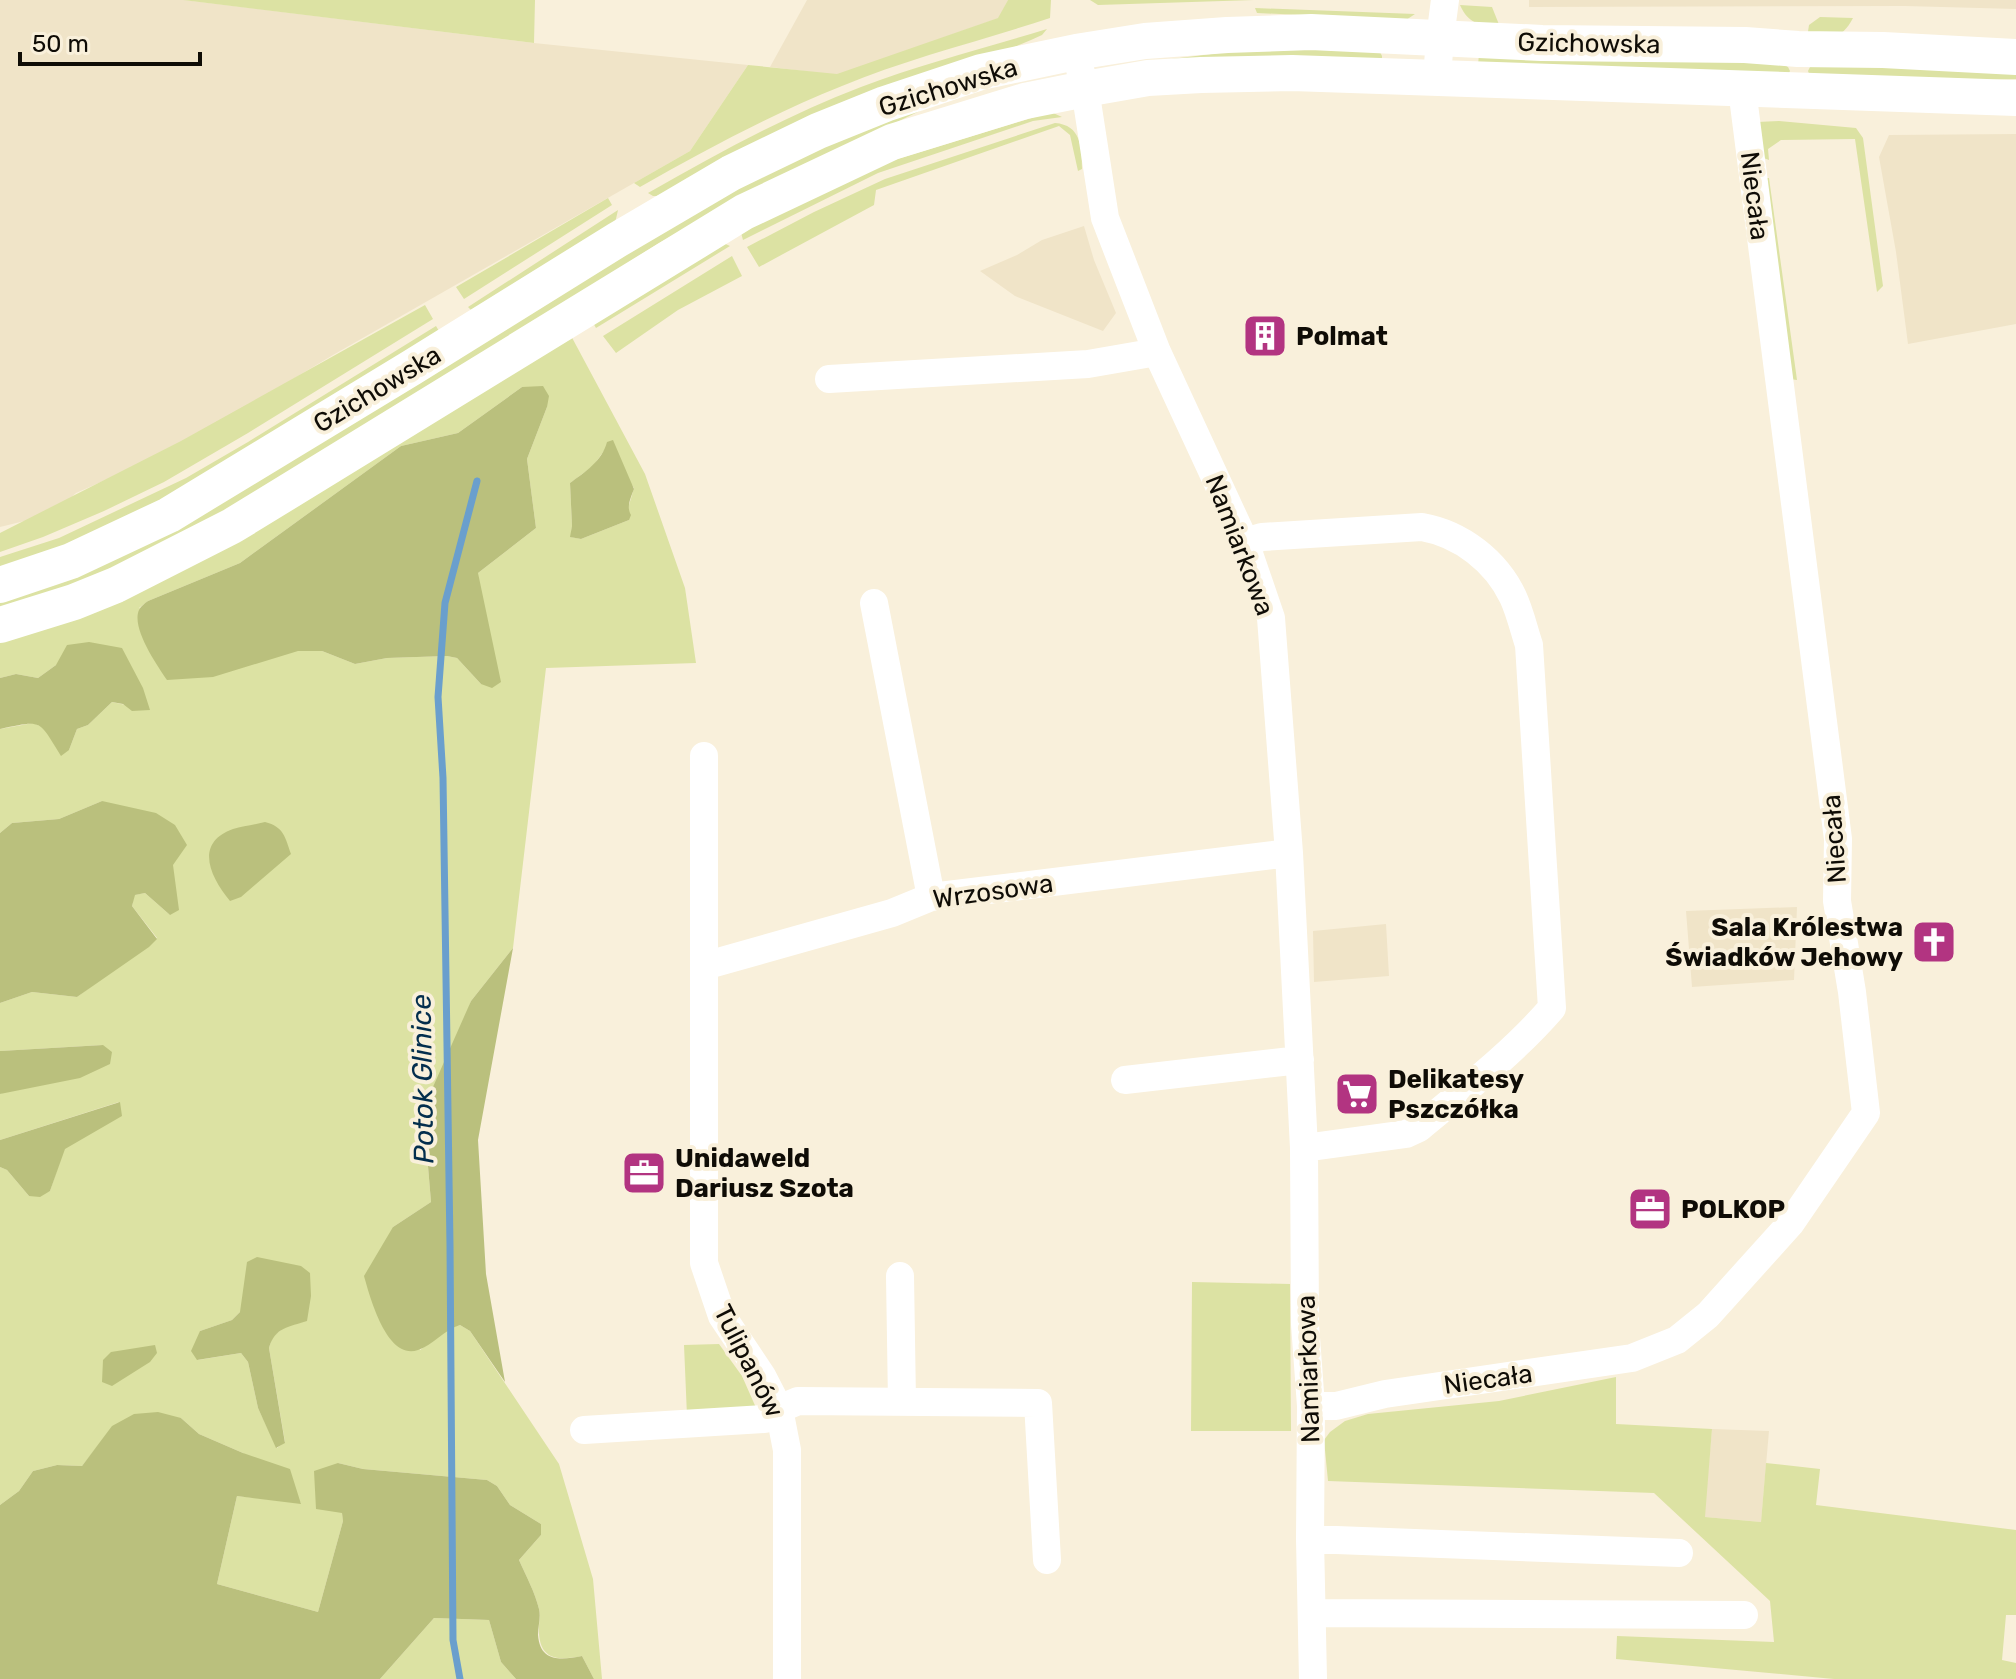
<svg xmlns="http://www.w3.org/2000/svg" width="2016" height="1679" font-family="Rubik,sans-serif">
  <rect width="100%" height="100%" fill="#f9f0db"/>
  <path fill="#f0e4c8" d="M0,0H184L534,43L748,65L690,151L333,355L180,447L76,493L53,514L0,527Z
    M807,0H1008L999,18L837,75L770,67Z
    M1529,0H2016V9L1905,6L1529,7Z
    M2016,134V324L1908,344L1896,252L1879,157L1889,135Z
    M1084,226L1094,260L1116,313L1103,331L1015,296L980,271L1017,255L1042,240Z
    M1797,907L1794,980L1692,987L1686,911Z
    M1386,924L1389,976L1314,982L1313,931Z
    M1712,1429L1769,1431L1761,1522L1704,1517Z"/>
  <path fill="#dce2a3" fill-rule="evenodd" d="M183,0H535L534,43Z
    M1008,0H1051L1050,18C981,41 909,58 842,86C772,114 705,150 640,187L634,183L690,151L748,65L837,74L998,18Z
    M1090,0H1254L1098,5Z
    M1460,5L1492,7L1500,27C1481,26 1468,24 1460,5Z
    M1255,8L1415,14L1406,20L1257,13Z
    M1820,17L1853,18C1841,41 1830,37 1807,38L1809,25Z
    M1047,29L1042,35L1031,40L657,196H653L648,193C717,154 787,115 861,87C921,64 985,48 1047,29Z
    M1243,50H1379L1382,56V61H1156Z
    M1479,54L1750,59L1783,64L1788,67L1790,71L1788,75L1478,65Z
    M1816,66L2016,69V79L1926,82L1810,76L1808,71L1810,67Z
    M1043,71V73L966,93L928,107L742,197L659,243L452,375L252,498L129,564L81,583L0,612V600L88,569L199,516L354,423L654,233L737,185L876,122L926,103Z
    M1051,112L1062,117L1033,121L878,173L743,240L740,229L855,172Z
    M1779,121L1856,128L1863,138L1883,286L1877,292L1855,139L1781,140L1768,149L1769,160L1761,157L1757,122Z
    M1055,123C1081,125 1082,147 1082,169L1078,171L1070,135L1059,126L876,190L874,205L759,267L747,247L814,212L885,179Z
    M1762,178H1769L1797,380L1789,379Z
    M608,198L612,205L464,299L456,287Z
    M618,210L616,219L611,229L471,310L468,307Z
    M721,242L730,246L596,328L592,321Z
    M732,256L742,276L678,310L616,353L603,336Z
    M425,305L433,319L248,433L164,482L104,511L43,537L0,552V533L181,441Z
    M436,326L439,331L152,511L0,573V557L59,538L186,478L248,442Z
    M569,332L645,474L685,588L696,663L546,668L513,948L471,1001L425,1130L431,1202L393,1227L420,1350L450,1328L460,1325L470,1331L559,1464L593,1579L602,1679H594L582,1656C562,1660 541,1662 539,1634C538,1625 541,1618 539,1609C535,1592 526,1576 519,1560L541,1535V1524L510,1505L497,1486L487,1480L363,1469L338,1463L343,1521L318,1612L217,1584L237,1496L301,1503L243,1453L199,1434L181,1418L97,1447L82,1466L57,1465L33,1471L19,1491L0,1505V1167L7,1170L29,1196L50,1191L64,1149L119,1102L0,1140V1094L103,1045L0,1051V1003L32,992L77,997L157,938L132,906L134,895L145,893L170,915L102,801L59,819L12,823L0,833V729L33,723L43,727L69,750L77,729L88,725L112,702L149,710L56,665L38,678L16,674L0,678V641ZM522,387L547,407L527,459L536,528L478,573L481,684L457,658L447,656L387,658L355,664L322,651H298L139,608L148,601L240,563L401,446L458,433ZM606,448L634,488L629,505V520L581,539L571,537L572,526L570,483L593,466ZM240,1312L281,1330L272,1337L269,1348L285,1442L277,1448L258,1408L248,1362L241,1353L198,1360L200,1331L232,1320Z
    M1192,1282L1290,1284L1291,1431H1191Z
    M719,1344L742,1376L757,1410L687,1416L684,1345Z
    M1616,1377V1424L1712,1429L1705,1517L1761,1522L1766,1463L1820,1469L1816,1505L2016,1530V1615H2006L2002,1660L2016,1663V1679H1834L1616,1659L1617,1636L1774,1642L1770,1601L1654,1493L1328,1481L1324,1440L1330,1432L1345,1421L1368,1414L1499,1401Z
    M434,1618L489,1620L501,1662L516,1679H380Z"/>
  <path fill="#bac07d" d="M543,386L549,396L547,407L527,459L536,528L478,573L501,682L492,688L481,684L457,658L447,656L387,658L355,664L322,651H298L213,677L167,680C157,665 131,628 139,610C141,606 144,604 148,601L240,563L401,446L458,433L522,387Z
    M613,440L634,489C631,497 626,507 631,515L629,520L581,539L570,537L572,526L570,483C585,472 602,461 607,442Z
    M89,642L122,648L143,688L150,710L132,711L123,704L112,702L88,725L77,729L69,750L61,756C38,719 43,720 0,729V678L16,674L38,678L56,665L67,645Z
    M102,801L156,813L175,825L187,845L173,865L179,910L170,915L145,893L135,895L132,906L157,939L149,947L77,997L32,992L0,1003V833L12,823L59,819Z
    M265,822C284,827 285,837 291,854L241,897L230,901C210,877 194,843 233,829C243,826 254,825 265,822Z
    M513,948L478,1140L486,1274L505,1382L470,1331L460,1325C444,1330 433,1345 418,1350C387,1361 370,1297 364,1276L393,1227L431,1202L425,1130L429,1096L471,1001Z
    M103,1045L112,1052L110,1064L80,1078L0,1094V1051Z
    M120,1102L122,1116L65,1149L50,1191L40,1197L29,1196L7,1170L0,1167V1140Z
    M257,1257L301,1266L310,1273L311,1296L307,1321C289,1327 275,1327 269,1348L285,1443L276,1448L258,1408L248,1362L241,1353L197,1360L191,1351L200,1331L232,1320L240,1312L247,1262Z
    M155,1345L157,1353L150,1362L112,1386L102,1382L103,1360L111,1352Z
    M158,1412L181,1418L199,1434L243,1453L290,1469L301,1504L237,1496L217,1584L318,1612L343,1521L342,1513L316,1509L314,1471L338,1463L363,1469L487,1480L497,1486L510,1505L541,1524V1535L519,1560C526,1576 535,1592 539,1609C541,1618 538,1626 538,1635C540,1663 562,1660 582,1656L594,1679H516L501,1662L489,1620L434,1618L380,1679H0V1505L19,1491L33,1471L57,1465L82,1466L112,1426L134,1414Z"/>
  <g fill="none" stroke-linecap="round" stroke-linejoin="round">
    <path stroke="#6a9fcd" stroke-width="7" d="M460,1679L453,1640L450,1245L443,778L438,697L445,603L477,481"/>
    <path stroke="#fff" stroke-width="28" d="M1080,69L1085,89L1105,218L1157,352L1245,542L1271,618L1289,853L1304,1148L1305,1324L1311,1406L1310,1539L1313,1679
      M1437,78L1440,38L1445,0
      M829,379L1088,364L1157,352
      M1245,542L1262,537L1422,527C1461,534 1496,561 1513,597C1520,612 1524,630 1529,645L1552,1008C1513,1053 1466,1089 1419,1128L1406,1134L1304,1148
      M874,603L931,897
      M704,756V1263L722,1316L762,1376L779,1409L787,1450V1679
      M704,966L892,913L931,897L1289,853
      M1125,1080L1300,1060
      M900,1276L902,1402
      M1311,1406H1336L1385,1394L1632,1358L1677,1340L1708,1315L1790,1224L1866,1113L1852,992L1837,901L1838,839L1742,89
      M584,1430L764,1419L779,1409L798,1401L1038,1403L1047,1560
      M1310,1539L1679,1553
      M1312,1613L1744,1615"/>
    <path stroke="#fff" stroke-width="36" d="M0,585L71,561L169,515L411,368L617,240L731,173L818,131L885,104L981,72L1076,52L1145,41L1227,35L1311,32L1542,43L1745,45L1798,49L1883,50L2016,57
      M0,625L74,602L116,585L232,526L744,212L892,142L1025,101L1085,89L1148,78L1201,75L1292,73L2016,98"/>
  </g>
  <defs>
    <g id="building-square" transform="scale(2.3)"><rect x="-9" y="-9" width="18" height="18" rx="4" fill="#b23481" stroke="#f9f0db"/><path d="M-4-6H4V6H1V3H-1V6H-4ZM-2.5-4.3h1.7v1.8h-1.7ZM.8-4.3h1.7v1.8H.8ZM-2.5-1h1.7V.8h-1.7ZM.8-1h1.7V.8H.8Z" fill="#fff"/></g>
    <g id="church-square" transform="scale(2.3)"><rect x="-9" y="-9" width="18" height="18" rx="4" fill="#b23481" stroke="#f9f0db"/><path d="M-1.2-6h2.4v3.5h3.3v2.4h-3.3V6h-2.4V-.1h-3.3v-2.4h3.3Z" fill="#fff"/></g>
    <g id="supermarket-square" transform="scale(2.3)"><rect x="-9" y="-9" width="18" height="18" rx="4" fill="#b23481" stroke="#f9f0db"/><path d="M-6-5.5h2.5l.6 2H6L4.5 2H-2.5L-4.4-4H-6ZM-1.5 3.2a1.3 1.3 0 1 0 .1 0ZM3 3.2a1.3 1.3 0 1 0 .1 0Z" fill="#fff"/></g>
    <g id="office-square" transform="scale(2.3)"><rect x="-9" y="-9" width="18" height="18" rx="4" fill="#b23481" stroke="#f9f0db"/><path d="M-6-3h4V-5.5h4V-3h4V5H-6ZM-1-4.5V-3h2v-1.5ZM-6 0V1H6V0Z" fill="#fff"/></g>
  </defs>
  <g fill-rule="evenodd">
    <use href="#building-square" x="1265" y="336"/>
    <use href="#church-square" x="1934" y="942"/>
    <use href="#supermarket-square" x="1357" y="1094"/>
    <use href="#office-square" x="644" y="1173"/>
    <use href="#office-square" x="1650" y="1209"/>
  </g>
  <g text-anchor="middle" stroke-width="8" stroke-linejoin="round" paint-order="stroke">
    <g font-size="26" fill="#0f0c06" stroke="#f9f0db">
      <text transform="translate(1589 43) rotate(1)" y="9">Gzichowska</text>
      <text transform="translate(948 87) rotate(-17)" y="9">Gzichowska</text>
      <text transform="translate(1755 196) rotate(83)" y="9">Niecała</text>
      <text transform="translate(377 389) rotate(-31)" y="9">Gzichowska</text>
      <text transform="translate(1240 545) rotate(69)" y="9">Namiarkowa</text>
      <text transform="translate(1834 839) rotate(-94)" y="9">Niecała</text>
      <text transform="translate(993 891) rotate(-8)" y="9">Wrzosowa</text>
      <text transform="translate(749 1361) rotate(63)" y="9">Tulipanów</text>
      <text transform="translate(1308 1369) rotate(-92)" y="9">Namiarkowa</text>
      <text transform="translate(1488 1379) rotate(-8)" y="9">Niecała</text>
    </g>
    <g font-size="26" font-weight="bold" fill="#0f0c06" stroke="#f9f0db" text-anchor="start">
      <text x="1296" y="345">Polmat</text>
      <text x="1903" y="936" text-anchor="end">Sala Królestwa<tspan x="1903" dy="30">Świadków Jehowy</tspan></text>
      <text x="1388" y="1088">Delikatesy<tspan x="1388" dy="30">Pszczółka</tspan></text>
      <text x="675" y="1167">Unidaweld<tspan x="675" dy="30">Dariusz Szota</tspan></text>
      <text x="1681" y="1218">POLKOP</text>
    </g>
    <g font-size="28" font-style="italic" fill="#032e4d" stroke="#f9f0db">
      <text transform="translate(422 1079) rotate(-91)" y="10">Potok Glinice</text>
    </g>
  </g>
  <path d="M20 52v12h180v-12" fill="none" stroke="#0f0c06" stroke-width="4"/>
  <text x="32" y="52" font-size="24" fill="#0f0c06" stroke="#f9f0db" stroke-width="6" paint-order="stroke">50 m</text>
</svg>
